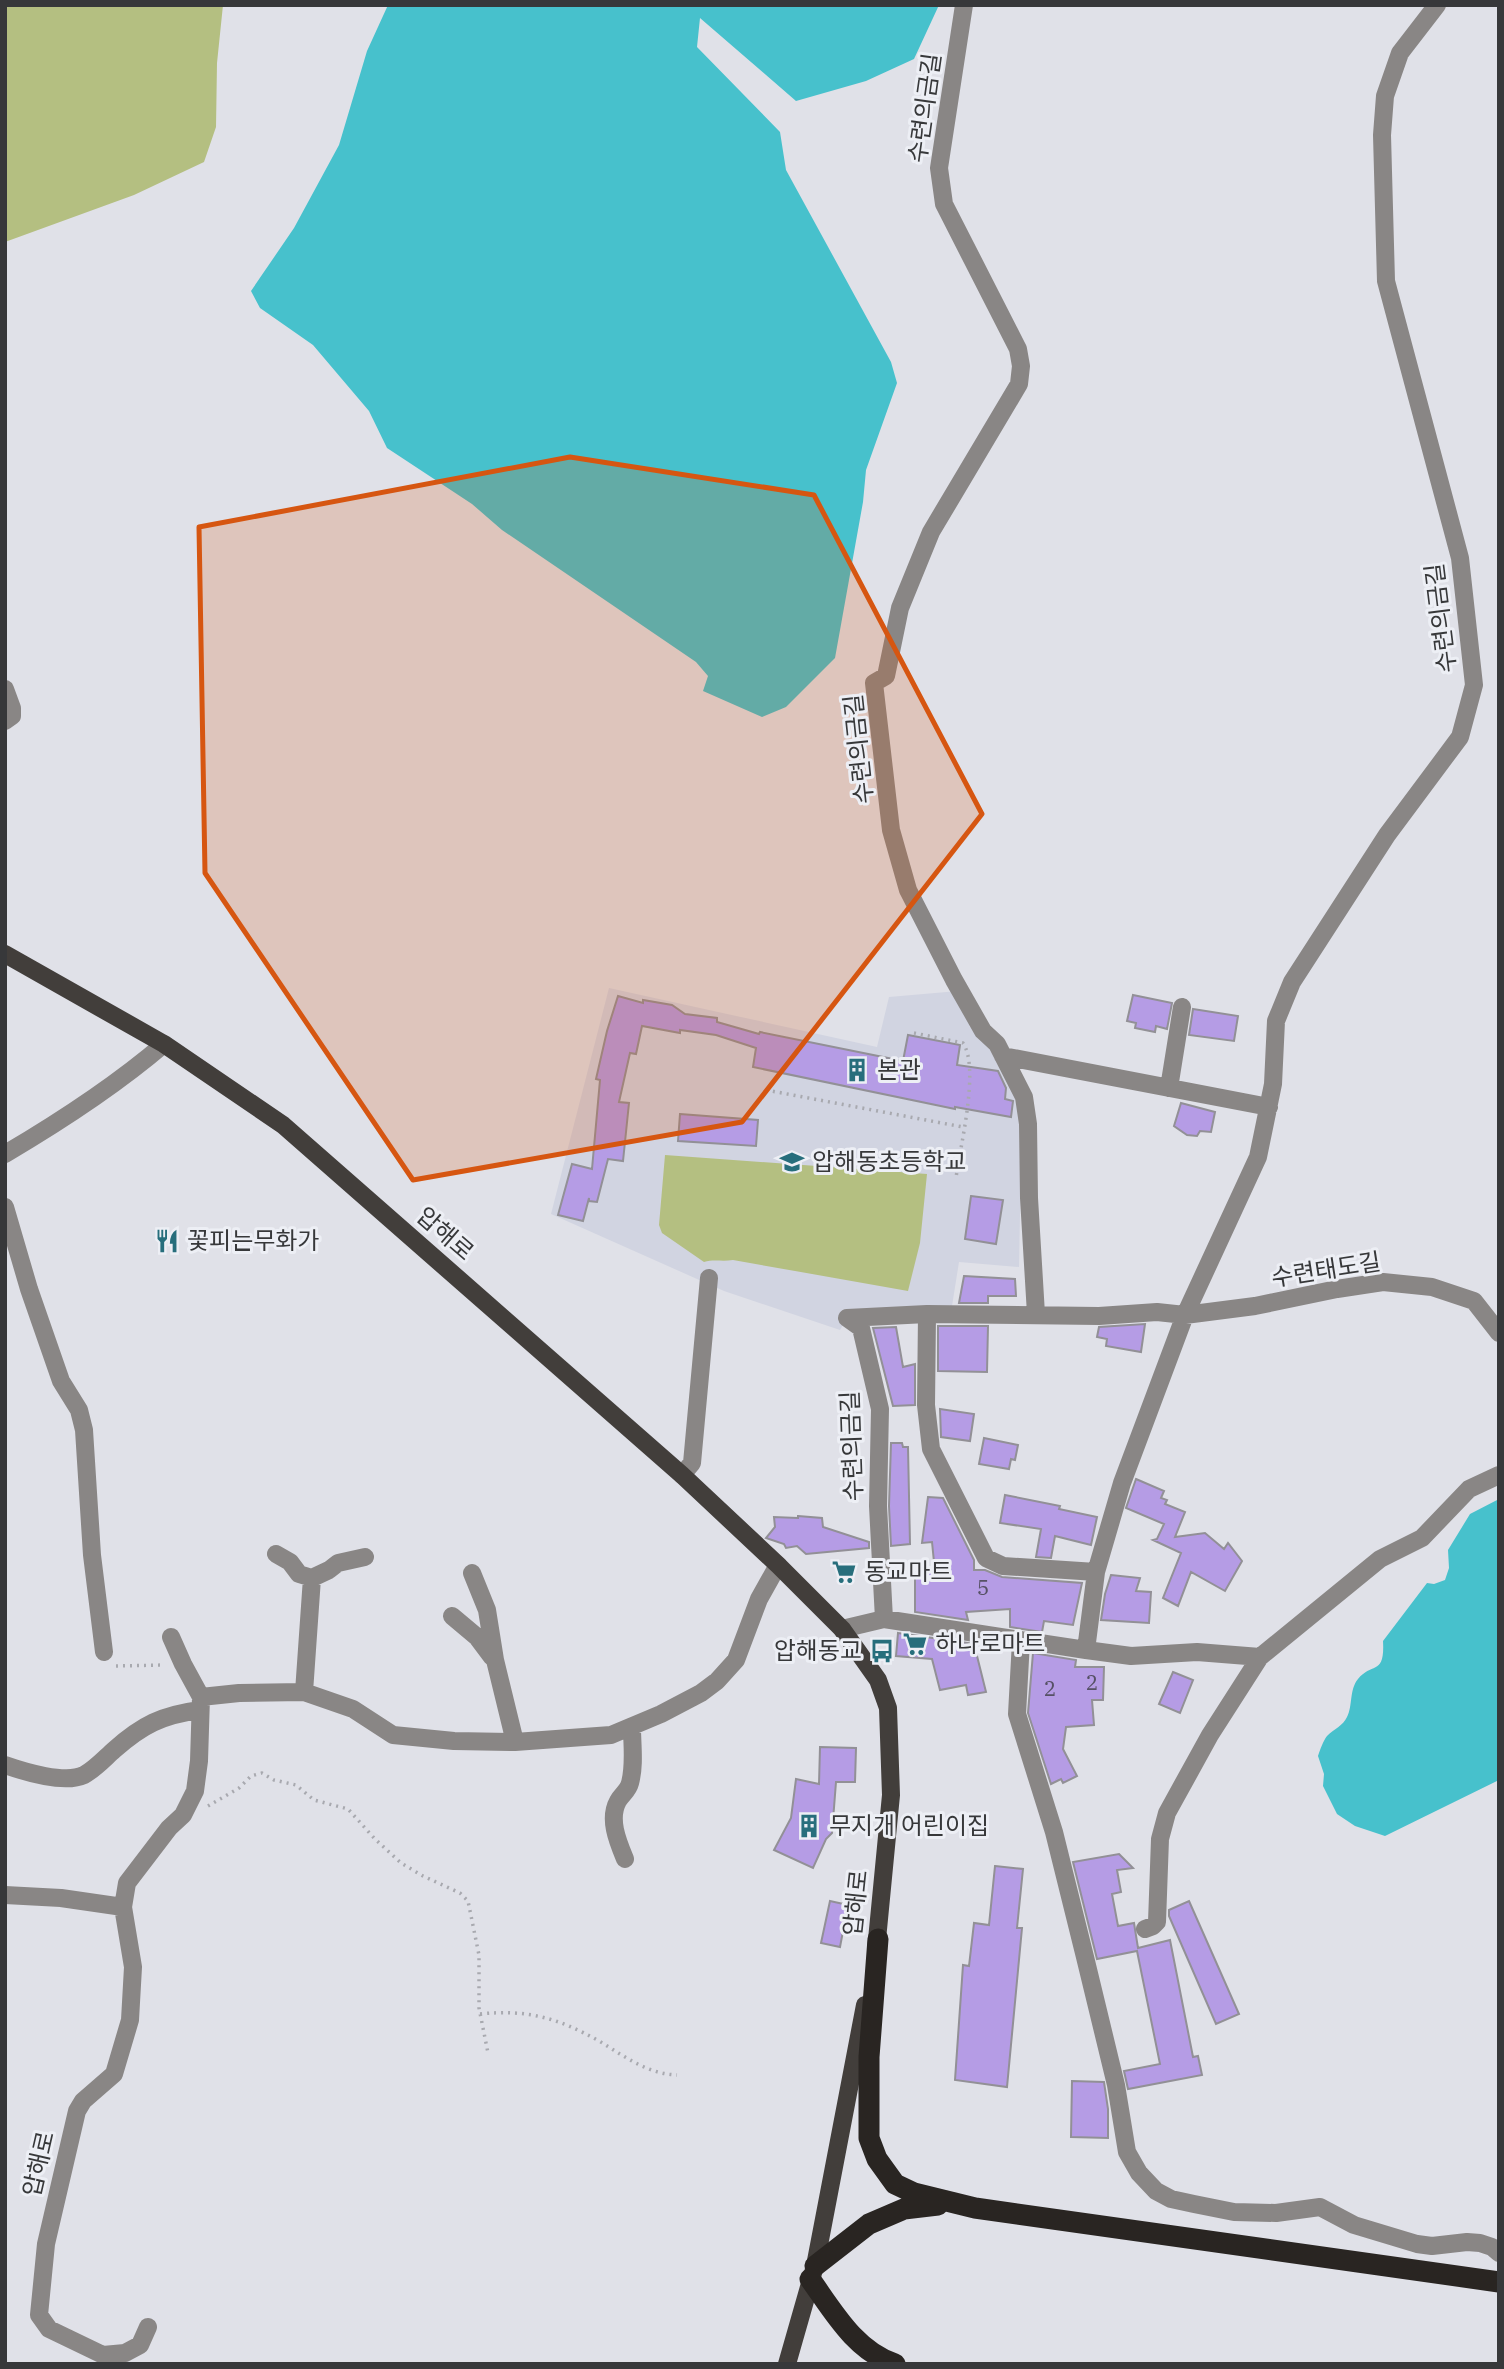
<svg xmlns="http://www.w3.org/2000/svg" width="1504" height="2369" font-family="'IBM Plex Serif','Noto Sans KR',serif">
  <rect width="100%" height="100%" fill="#e0e1e8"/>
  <path fill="#d1d4e1" d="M609,988L877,1047L889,997L958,991L1004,1054L1022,1110L1019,1267L959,1262L952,1306L851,1311L840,1330L724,1291L551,1214Z"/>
  <path fill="#b4bf81" d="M5,5H223L217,63L216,127L204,162L134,195L5,242Z
    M665,1155L927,1174L920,1243L908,1291L733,1260C722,1262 714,1259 704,1262L662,1233L659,1225Z"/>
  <path fill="#47c1cc" d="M388,5H939L914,59L866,81L796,101L700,18L697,47L780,132L786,170L891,362L897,383L866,470L863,502L835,658L786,707L762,717L703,691L708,676L696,662L502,530L472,504L387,448L369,411L313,345L260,308L251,291L294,228L339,145L367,51Z
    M1499,1499V1780L1385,1836L1355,1826L1337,1814L1323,1786L1324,1774L1318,1756C1320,1750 1323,1741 1327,1736C1334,1729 1343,1726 1347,1717C1353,1706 1349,1690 1358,1679C1372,1662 1385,1676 1383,1641L1427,1583L1434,1584L1445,1580L1449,1568L1448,1550L1470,1514Z"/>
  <path fill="#b59ce5" stroke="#929096" stroke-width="2" d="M1133,995L1172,1003L1167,1029L1156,1026L1155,1032L1135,1028L1136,1023L1127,1021Z
    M618,996L643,1003V1000L672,1005L685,1014L717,1018V1022L759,1034L760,1032L903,1061L908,1035L960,1045L957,1065L998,1071L1006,1088L1005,1099L1013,1101L1011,1117L955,1107V1109L753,1067L756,1048L716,1035L680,1030V1033L642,1026L636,1054L630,1053L619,1102L629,1103L623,1161L608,1159L597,1202L589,1201V1198L583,1221L558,1215L572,1164L592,1169L600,1080L596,1079L607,1031Z
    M1193,1009L1238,1016L1234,1041L1189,1035Z
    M1181,1103L1215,1112L1211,1132L1200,1131L1197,1136L1187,1135L1174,1126Z
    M680,1114L758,1120L756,1146L678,1141Z
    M971,1196L1003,1200L996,1244L965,1239Z
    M964,1276L1015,1279L1016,1296H988V1303H959Z
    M1145,1324L1141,1352L1106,1346L1107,1339L1097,1337L1099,1327Z
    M938,1326H988L987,1372L938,1371Z
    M896,1327L903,1367L915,1364V1405L893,1406L873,1328Z
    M940,1409L974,1414L970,1441L941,1437Z
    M984,1438L1018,1445L1015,1460L1011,1459L1009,1469L979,1464Z
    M891,1443H902L903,1447H908L910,1544L891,1546L889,1506Z
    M1136,1479L1164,1491L1161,1498L1167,1500L1165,1504L1185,1512L1175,1537L1205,1533L1224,1549L1228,1543L1242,1561L1225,1591L1191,1572L1178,1606L1163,1598L1181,1553L1153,1540L1157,1539L1164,1524L1126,1508Z
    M1005,1495L1060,1506L1059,1509L1097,1517L1091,1545L1055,1536L1051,1558L1036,1557L1041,1529L1000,1523Z
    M928,1497L943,1498L974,1560V1570H985L1002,1577L1082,1583L1073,1625L1044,1621L1042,1632L1010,1627V1609L966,1612L968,1620L915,1612V1572H935L932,1542L922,1543Z
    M798,1516L822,1518L823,1527L869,1542V1548L806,1554L797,1546L786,1548L784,1544L766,1538L775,1527L774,1517L798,1518Z
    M1111,1575L1140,1578L1136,1591L1151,1592L1149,1623L1101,1620L1105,1594Z
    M898,1633L974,1644L986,1692L968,1695L966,1685L940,1690L932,1659L896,1656Z
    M1033,1653L1076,1660L1075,1667H1104L1103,1700H1092L1094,1725L1066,1727L1063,1749L1077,1776L1063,1783L1061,1779L1051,1784L1028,1713Z
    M1173,1672L1193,1680L1180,1713L1159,1704Z
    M820,1747L856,1748L855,1782H836L832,1833L826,1839L813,1868L774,1850L791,1818L796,1779L819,1784Z
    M1119,1854L1133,1868L1117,1870L1121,1892L1112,1894L1118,1926L1134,1923L1138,1948L1170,1940L1193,2057L1198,2056L1202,2075L1128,2089L1124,2071L1160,2064L1137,1951L1097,1959L1073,1862Z
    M995,1866L1023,1869L1017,1928H1022L1007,2087L955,2080L963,1965L969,1966L974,1923L989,1925Z
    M830,1901L848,1905L840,1947L821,1943Z
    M1189,1901L1239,2014L1216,2024L1169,1916V1910Z
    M1072,2081L1104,2082L1108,2109V2138L1071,2137Z"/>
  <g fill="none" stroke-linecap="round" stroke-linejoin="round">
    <path stroke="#a8a9af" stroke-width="3.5" stroke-dasharray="2 5" stroke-linecap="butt" d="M914,1033L963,1043C980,1068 960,1147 956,1178
      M766,1090L963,1127
      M116,1666L164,1665
      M208,1806L239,1788L251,1776L262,1773L274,1780L296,1785L314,1800L348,1809L375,1839L401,1863L423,1876L460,1893L468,1901L479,1955V2008L488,2053
      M480,2014C527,2009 558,2018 599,2041C624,2056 647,2074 677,2075"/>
    <path stroke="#898685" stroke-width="18" d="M964,5L939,168L944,204L1018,349L1021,366L1019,384L931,532L900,608L886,676L874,683L891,830L908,890L954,980L983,1031L997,1044L1024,1097L1028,1124L1029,1198L1036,1314
      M5,689L12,708V716L5,721
      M1003,1056L1269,1107
      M1169,1088L1182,1007
      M5,1154C61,1121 115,1086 164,1044
      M5,1207L29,1289L61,1381L79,1410L84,1430L92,1555L104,1652
      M927,1314L926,1405L931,1449L986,1558L1003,1566L1096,1572
      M682,1475L692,1463L709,1278
      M276,1554L290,1562L299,1574L312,1578
      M472,1573L487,1610L495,1660L515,1742
      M452,1616L477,1637L492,1657
      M884,1619L878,1506L880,1409L861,1328L847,1318L927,1314L1099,1316L1157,1312L1185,1315L1255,1306L1337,1289L1383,1282L1432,1287L1474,1301L1499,1333
      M842,1629L884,1619L1086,1650L1096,1572L1122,1483L1185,1315L1258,1157L1273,1084L1276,1021L1292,982L1387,835L1460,737L1474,685L1460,558L1386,281L1382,135L1385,96L1400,53L1437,5
      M1021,1641L1017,1714L1054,1832L1085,1957L1116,2085L1127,2152L1139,2173L1156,2191L1171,2199L1194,2204L1234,2212L1276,2213L1320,2207L1354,2225L1417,2244L1432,2246L1467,2242L1480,2243L1492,2247L1499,2253
      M1086,1650L1131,1656L1197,1652L1260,1657L1380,1559L1422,1538L1469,1489L1499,1475
      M304,1692L312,1578L329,1570L338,1563L365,1557
      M201,1697L239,1693L304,1692L353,1709L393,1735L454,1741L515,1742L611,1735L661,1714L701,1693L717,1681L736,1660L759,1599L778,1565
      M5,1765C25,1772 65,1784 84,1775C95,1769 105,1758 114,1750C142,1725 162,1715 200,1710
      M625,1859C618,1842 608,1819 618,1801C622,1794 628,1791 630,1783C635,1765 632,1745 632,1727
      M5,1895L61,1898L123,1907
      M1145,1929L1153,1926L1157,1922L1160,1839L1167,1813L1210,1735L1260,1657
      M148,2327L140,2345L125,2353L103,2355L49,2329L39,2315L46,2244L77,2111L83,2101L114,2074L130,2020L133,1967L123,1907L127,1883L169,1828L183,1815L195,1791L199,1761L201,1697L183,1664L171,1637"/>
    <path stroke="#423e3b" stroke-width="18" d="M5,954L164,1044L283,1125L682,1475L778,1565L842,1629L878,1680L888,1708L891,1795L876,1950
      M787,2364L815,2266L865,2005"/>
    <path stroke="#292522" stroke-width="21" d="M878,1939L869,2057V2138L877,2159L895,2184L914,2193L975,2208L1499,2282
      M815,2266L869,2224L904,2209L938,2205
      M810,2279C833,2311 855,2351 895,2364"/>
  </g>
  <path fill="#d65611" fill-opacity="0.2" stroke="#d65611" stroke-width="5" stroke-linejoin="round" d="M570,457L814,495L982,814L742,1122L413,1180L205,873L199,527Z"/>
  <defs>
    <g id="building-bare" transform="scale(1.89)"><path d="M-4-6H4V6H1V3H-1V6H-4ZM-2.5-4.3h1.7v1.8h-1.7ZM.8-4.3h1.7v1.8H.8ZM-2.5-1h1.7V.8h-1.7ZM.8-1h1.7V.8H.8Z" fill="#276e7c" stroke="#edeff5" stroke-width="2.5" paint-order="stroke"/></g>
    <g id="school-bare" transform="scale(1.89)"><path d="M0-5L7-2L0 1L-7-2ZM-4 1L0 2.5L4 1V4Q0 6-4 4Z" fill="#276e7c" stroke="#edeff5" stroke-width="2.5" paint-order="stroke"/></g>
    <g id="restaurant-bare" transform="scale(1.89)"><path d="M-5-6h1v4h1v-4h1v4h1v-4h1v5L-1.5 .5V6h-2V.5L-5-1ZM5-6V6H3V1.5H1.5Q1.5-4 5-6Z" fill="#276e7c" stroke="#edeff5" stroke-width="2.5" paint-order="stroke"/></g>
    <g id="supermarket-bare" transform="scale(1.89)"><path d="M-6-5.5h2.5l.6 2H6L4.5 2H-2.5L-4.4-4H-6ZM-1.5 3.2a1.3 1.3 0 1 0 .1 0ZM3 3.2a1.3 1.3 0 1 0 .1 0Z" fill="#276e7c" stroke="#edeff5" stroke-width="2.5" paint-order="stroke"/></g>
    <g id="bus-bare" transform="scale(1.89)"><path d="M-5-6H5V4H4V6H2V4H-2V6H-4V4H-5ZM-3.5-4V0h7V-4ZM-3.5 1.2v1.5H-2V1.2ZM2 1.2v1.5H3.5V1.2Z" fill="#276e7c" stroke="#edeff5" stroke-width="2.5" paint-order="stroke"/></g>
  </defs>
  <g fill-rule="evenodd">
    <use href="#building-bare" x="857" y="1070"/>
    <use href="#school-bare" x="792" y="1162"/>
    <use href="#restaurant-bare" x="167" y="1241"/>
    <use href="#supermarket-bare" x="844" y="1572"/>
    <use href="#supermarket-bare" x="915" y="1644"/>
    <use href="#bus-bare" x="882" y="1651"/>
    <use href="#building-bare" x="809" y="1826"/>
  </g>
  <g text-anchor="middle" stroke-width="6" stroke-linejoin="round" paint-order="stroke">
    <g font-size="21" fill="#565165">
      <text x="983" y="1595">5</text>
      <text x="1092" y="1690">2</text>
      <text x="1050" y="1696">2</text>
    </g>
    <g font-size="24" fill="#37383a" stroke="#edeff5">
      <text transform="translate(925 108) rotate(-82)" y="8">수련의금길</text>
      <text transform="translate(1441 618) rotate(-97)" y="8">수련의금길</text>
      <text transform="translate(859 749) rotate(-96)" y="8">수련의금길</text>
      <text transform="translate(445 1234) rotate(41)" y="8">압해로</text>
      <text transform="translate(1326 1270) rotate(-9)" y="8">수련태도길</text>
      <text transform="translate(852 1446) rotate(-92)" y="8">수련의금길</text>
      <text transform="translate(856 1903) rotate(-84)" y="8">압해로</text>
      <text transform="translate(39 2164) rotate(-77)" y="8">압해로</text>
    </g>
    <g font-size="24" fill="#37383a" stroke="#edeff5" text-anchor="start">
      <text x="877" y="1078">본관</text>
      <text x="812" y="1170">압해동초등학교</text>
      <text x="187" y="1249">꽃피는무화가</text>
      <text x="864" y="1580">동교마트</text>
      <text x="935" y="1652">하나로마트</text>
      <text x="862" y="1659" text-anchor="end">압해동교</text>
      <text x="829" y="1834">무지개 어린이집</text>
    </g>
  </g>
  <rect width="1504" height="2369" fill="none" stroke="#37383a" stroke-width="14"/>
</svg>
